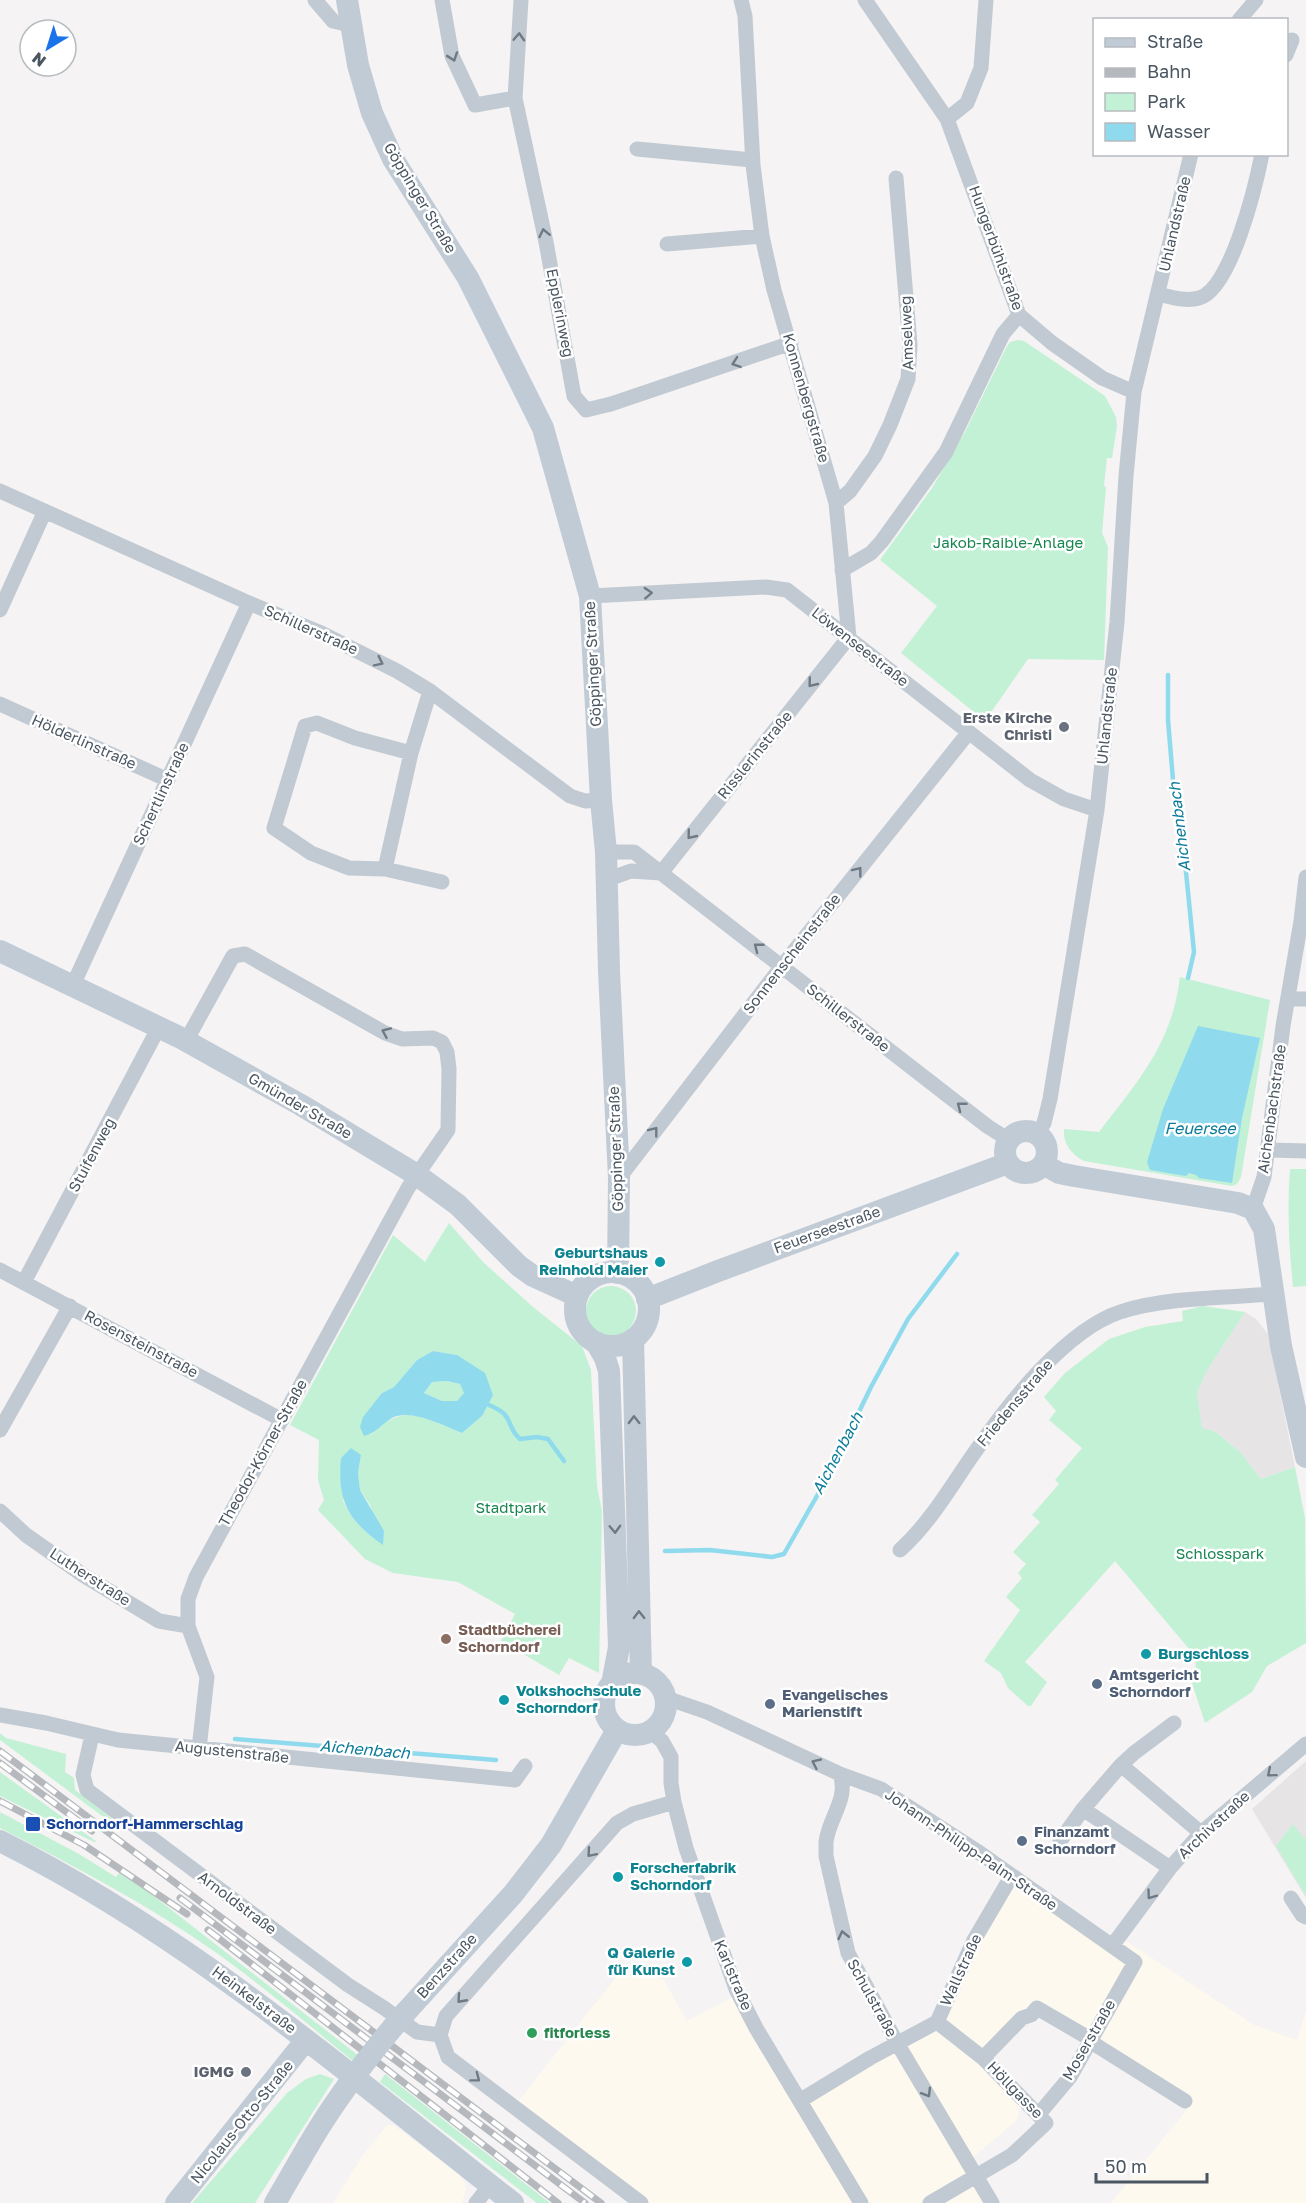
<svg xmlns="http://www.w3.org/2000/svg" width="1306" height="2203" font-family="'Golos Text',sans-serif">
  <rect width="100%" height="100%" fill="#f5f3f3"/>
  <path fill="#fdf9ef" d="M1016,1874L1119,1950L1123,1939L1254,2025L1297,2040L1306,2010V2203H1111L1188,2108L1143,2074L1045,2007L984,2056L1023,2096L1017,2120L971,2159L997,2203H632L509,2113L624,1967L664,1980L687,2021L733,1997L799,2103L937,2019Z
    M387,2125H393L459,2174L465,2183L466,2190L462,2203H333L363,2155Z"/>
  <path fill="#e6e4e5" d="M1245,1312L1256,1319L1268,1334L1295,1467L1261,1479L1240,1452L1216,1432L1202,1429L1197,1393L1206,1372Z
    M1306,1761V1898L1252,1809Z"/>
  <path fill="#c3f1d5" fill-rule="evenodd" d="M1018,340L1024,341L1105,396L1116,417L1117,426L1112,458H1107L1104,485L1106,488L1102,533L1108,547L1104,660L1028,659L985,721L901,653L937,606L880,560L932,488L965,432L1006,348L1010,342Z
    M1180,977L1270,1000L1241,1177L1237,1184L1232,1186L1084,1161C1071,1154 1063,1144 1064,1129L1099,1132C1138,1081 1172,1044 1180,977Z
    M1290,1169H1306V1286L1293,1287C1289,1247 1287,1209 1290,1169Z
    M449,1223L483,1262L533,1307L582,1346L591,1370L597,1486L602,1511L599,1673L569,1658L559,1675L501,1641L515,1614L458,1582L393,1573L365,1559L318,1510L324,1500L318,1480L319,1440L290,1425L393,1235L425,1262ZM433,1351L457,1355L482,1416L462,1433C421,1417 406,1401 370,1435L382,1393L394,1387L417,1360ZM361,1455L358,1473L360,1490L370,1505L383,1544C364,1533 352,1520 343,1501Z
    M586 1311a25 25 0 1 1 50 0a25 25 0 1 1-50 0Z
    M1203,1306L1245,1312L1206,1372L1197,1393L1202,1428L1216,1432L1240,1452L1261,1479L1295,1467L1305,1518L1306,1643L1267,1666L1252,1692L1205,1723L1190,1677L1196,1668L1195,1656L1115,1561L1025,1662L1047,1682L1031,1706H1028L1008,1688L1001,1673L984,1661L1020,1610L1006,1597L1022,1578L1018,1573L1026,1564L1013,1552L1040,1522L1032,1515L1059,1484L1055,1480L1082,1448L1049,1420L1056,1411L1044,1397L1065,1373L1109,1339L1145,1327L1183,1321L1182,1311Z
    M447,1381L460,1384L465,1393L457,1401H442L424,1393L432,1382Z
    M0,1733L6,1738L66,1754L65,1772L74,1778L75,1790L115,1821L113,1824L0,1740Z
    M0,1772L97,1842H94L0,1796Z
    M0,1812L79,1854L116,1877L119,1873L151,1894L359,2056L354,2062C309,2025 265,1988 218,1954C149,1905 74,1866 0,1828Z
    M1293,1824L1306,1840V1896L1276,1846Z
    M320,2074L334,2079L255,2203H192L287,2093L306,2079Z
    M385,2074L550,2203H537L380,2082Z"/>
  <path fill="#90daee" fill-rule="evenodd" d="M1198,1026L1260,1038L1242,1118L1232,1183L1199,1178L1196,1175L1189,1173L1186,1176L1150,1170L1147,1162L1163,1109Z
    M433,1351L457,1355L485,1373L493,1395L482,1416L462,1433C443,1426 411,1408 392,1418C383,1423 375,1434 364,1436L360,1427L363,1417L382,1393L394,1387L417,1360ZM447,1381L460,1384L464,1393L457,1401H442L424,1393L432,1382Z
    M351,1448L361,1455L358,1473L360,1490L384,1531L383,1545C348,1521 337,1501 341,1458Z"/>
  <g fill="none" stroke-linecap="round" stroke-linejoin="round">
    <path stroke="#90daee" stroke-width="4.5" d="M1168,675V720L1173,780L1186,872L1194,952L1188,978
      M489,1405C516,1416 504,1424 520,1439L537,1437L548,1439L564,1461
      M665,1551L710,1550L772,1557L784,1554L826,1480L871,1387L908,1319L957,1254
      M235,1739L496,1760"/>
    <path stroke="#c1cad2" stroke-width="15" d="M315,0L333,21L350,25
      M442,0L452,56L475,105L515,98
      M521,0L515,98L546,242L574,396L586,410L611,404L791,343
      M741,0L745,16L753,165L762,236L774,290L836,503L849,637
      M865,0L947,119L1019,315L1052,343L1102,378L1134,392
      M1239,20L1256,0
      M1286,55L1292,40
      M947,119L967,103L981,68L986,0
      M637,149L752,160
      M667,244L762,236
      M1158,294C1171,297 1186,302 1199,298C1231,290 1256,184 1262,154
      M0,491L249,603L321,633L397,671L430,691L570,796L585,801L601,800
      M836,503L850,491L875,456L890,425L908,379L910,345L896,178
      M842,570L871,553L882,541L946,452L1003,334L1019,315
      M590,596L766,587L787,590L1030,780L1064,799L1097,810
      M0,610L45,511
      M0,704L168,780
      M411,753L355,738L317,723L305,726L274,828L311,853L349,868L385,869L411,753L430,691
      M606,852H634L987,1126L1009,1140
      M385,869L442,882
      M661,873L849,637
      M606,880L631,871L661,873
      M73,985L249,603
      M1289,999H1306
      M186,1041L233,956L245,954L385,1033L402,1039L433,1038L442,1042L447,1052L449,1069L448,1130L408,1188L196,1577L188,1599V1626L207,1677L199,1749
      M1037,1134L1044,1123L1050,1099L1097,810L1117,622L1126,476L1134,392L1191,154
      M1267,1150L1306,1151
      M619,1178L782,966L969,732
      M1253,1209L1264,1177L1283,1026L1301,921L1306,877
      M0,1270L282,1420
      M24,1282L159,1027
      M0,1430L70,1306
      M0,1511L26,1535L83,1575L159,1621L188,1626
      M900,1550C932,1521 952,1484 977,1449C1009,1403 1066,1330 1120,1312C1165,1297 1225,1298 1273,1294
      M666,1698L707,1712L840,1774L881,1789L977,1851L1135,1962L1070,2077L1039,2114
      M0,1715L46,1723L118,1740L515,1780L525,1766
      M651,1732L662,1741L671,1757V1783L674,1802L686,1848L736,1989L756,2028L861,2203
      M92,1735L83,1775L87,1790L348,1985L384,2008L417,2032L440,2035
      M1121,1765L1134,1753L1174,1723
      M840,1774C849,1799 829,1817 826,1842C826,1847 826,1852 826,1856L848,1953L897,2043L992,2203
      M1083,1809L1170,1868
      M1060,1841L1083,1809L1121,1765L1201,1833
      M1291,1898L1302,1915L1306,1917
      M1112,1946L1170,1868L1201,1833L1306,1744
      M1091,2042L1185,2101
      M983,2058L1022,2018L1031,2015L1037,2008L1092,2040
      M801,2100L870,2058L937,2022L974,1940L1011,1877
      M476,2203L490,2185
      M641,2203L448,2057L440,2035L446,2016L617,1823L633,1814L674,1802
      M930,2203L1012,2155L1046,2123L983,2058L937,2022"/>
    <path stroke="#c1cbd6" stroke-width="22" d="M347,0L358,65L372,113L393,159L468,278L543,428L590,596L601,800L606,852L609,971L619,1178L618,1273
      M0,951L179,1037L301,1105L417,1175L458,1205L519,1266L533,1276L577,1296
      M1005 1152a21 21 0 1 1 42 0a21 21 0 1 1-42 0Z
      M1043,1164L1059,1173L1074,1176L1238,1203L1253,1209L1264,1229L1281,1346L1306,1457
      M575 1309a37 37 0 1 1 74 0a37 37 0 1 1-74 0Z
      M647,1299L718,1271L1008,1163
      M633,1339L641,1674
      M596,1342L605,1358L609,1371L619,1647L612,1684
      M604 1704a31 31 0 1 1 62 0a31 31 0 1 1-62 0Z
      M0,1841C188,1935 348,2074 513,2203
      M405,2013L513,1894L551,1845L617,1730
      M176,2203L306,2040
      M275,2203L308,2146"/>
    <g stroke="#b5b8bd" stroke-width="7">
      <path id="rail" d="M0,1751L601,2203
        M0,1763L92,1831
        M0,1801L84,1845L187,1914
        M180,1898L585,2203
        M208,1930L558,2203"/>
    </g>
    <use href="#rail" stroke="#fff" stroke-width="4.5" stroke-dasharray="14" stroke-linecap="butt"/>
    <path stroke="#c1cbd6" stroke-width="22" d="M308,2146C336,2098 369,2055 405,2013"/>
  </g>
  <defs><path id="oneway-chevron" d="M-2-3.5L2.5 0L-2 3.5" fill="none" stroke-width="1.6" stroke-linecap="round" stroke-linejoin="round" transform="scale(1.5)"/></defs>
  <g stroke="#6e7983">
    <use href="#oneway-chevron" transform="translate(519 37) rotate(-87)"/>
    <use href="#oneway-chevron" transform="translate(453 57) rotate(71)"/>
    <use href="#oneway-chevron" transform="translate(544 233) rotate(-102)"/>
    <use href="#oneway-chevron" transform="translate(736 363) rotate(161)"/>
    <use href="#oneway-chevron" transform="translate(648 593) rotate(-3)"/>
    <use href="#oneway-chevron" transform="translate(379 662) rotate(26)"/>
    <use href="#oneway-chevron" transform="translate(812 683) rotate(129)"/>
    <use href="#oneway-chevron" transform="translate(691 835) rotate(129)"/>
    <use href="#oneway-chevron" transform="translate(858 871) rotate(-52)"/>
    <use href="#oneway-chevron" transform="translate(758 947) rotate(-142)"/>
    <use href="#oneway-chevron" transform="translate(386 1032) rotate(-156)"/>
    <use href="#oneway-chevron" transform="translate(961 1106) rotate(-142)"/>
    <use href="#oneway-chevron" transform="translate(654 1131) rotate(-52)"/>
    <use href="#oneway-chevron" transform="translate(816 1763) rotate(-155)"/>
    <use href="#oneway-chevron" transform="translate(1271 1773) rotate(140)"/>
    <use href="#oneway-chevron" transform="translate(591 1853) rotate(131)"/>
    <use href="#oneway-chevron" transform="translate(1151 1895) rotate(126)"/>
    <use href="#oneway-chevron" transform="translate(843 1935) rotate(-103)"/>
    <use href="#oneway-chevron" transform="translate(461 1999) rotate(132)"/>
    <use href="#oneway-chevron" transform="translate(476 2078) rotate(37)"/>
    <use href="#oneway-chevron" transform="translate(927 2093) rotate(59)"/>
  </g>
  <g stroke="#6e7984">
    <use href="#oneway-chevron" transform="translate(634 1420) rotate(-91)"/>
    <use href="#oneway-chevron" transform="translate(615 1529) rotate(88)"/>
    <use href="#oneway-chevron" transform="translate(639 1615) rotate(-91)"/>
  </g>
  <g fill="#6b7280" stroke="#fff" stroke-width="2">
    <circle cx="1064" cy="727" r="6"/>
    <circle cx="246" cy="2072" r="6"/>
  </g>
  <g fill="#0f9aa8" stroke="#fff" stroke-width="2">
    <circle cx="660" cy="1262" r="6"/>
    <circle cx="1146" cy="1654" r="6"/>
    <circle cx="504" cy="1700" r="6"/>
    <circle cx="618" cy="1877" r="6"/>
    <circle cx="687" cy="1962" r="6"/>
  </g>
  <circle fill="#8d6e63" stroke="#fff" stroke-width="2" cx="446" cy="1639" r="6"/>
  <g fill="#5c6f8a" stroke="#fff" stroke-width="2">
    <circle cx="1097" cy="1684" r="6"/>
    <circle cx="770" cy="1704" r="6"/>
    <circle cx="1022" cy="1841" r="6"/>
  </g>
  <rect fill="#1a4fb4" stroke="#fff" stroke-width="2" x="25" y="1816" width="16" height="16" rx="3"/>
  <circle fill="#2e9e5b" stroke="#fff" stroke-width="2" cx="532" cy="2033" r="6"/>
  <g text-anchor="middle" stroke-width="5" stroke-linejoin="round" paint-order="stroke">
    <g font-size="15" fill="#4a5661" stroke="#fff">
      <text transform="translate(420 198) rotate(59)" y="5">Göppinger Straße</text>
      <text transform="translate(1175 224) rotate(-77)" y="5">Uhlandstraße</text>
      <text transform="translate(996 248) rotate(70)" y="5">Hungerbühlstraße</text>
      <text transform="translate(560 313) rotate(79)" y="5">Epplerinweg</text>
      <text transform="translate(907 333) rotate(-92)" y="5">Amselweg</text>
      <text transform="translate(806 398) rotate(74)" y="5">Konnenbergstraße</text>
      <text transform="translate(311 630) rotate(24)" y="5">Schillerstraße</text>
      <text transform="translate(860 647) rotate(38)" y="5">Löwenseestraße</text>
      <text transform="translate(593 664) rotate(-93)" y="5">Göppinger Straße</text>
      <text transform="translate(1107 716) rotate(-84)" y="5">Uhlandstraße</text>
      <text transform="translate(84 742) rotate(24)" y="5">Hölderlinstraße</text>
      <text transform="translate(755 755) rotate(-51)" y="5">Risslerinstraße</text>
      <text transform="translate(161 794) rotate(-65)" y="5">Schertlinstraße</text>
      <text transform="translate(792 954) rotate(-52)" y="5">Sonnenscheinstraße</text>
      <text transform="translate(848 1018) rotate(38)" y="5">Schillerstraße</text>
      <text transform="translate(300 1106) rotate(30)" y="5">Gmünder Straße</text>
      <text transform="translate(1272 1109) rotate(-82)" y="5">Aichenbachstraße</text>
      <text transform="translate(616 1149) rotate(-92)" y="5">Göppinger Straße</text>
      <text transform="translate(92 1155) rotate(-62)" y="5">Stuifenweg</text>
      <text transform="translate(827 1230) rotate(-20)" y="5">Feuerseestraße</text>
      <text transform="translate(141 1344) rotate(28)" y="5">Rosensteinstraße</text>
      <text transform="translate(1015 1403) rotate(-50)" y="5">Friedensstraße</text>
      <text transform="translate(263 1453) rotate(-61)" y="5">Theodor-Körner-Straße</text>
      <text transform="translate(90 1577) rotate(33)" y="5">Lutherstraße</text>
      <text transform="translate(232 1752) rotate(6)" y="5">Augustenstraße</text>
      <text transform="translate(1214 1825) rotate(-43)" y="5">Archivstraße</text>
      <text transform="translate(971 1850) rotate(34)" y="5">Johann-Philipp-Palm-Straße</text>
      <text transform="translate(237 1903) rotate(37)" y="5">Arnoldstraße</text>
      <text transform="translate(447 1966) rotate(-48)" y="5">Benzstraße</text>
      <text transform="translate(961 1970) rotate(-65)" y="5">Wallstraße</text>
      <text transform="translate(733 1975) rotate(67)" y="5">Karlstraße</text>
      <text transform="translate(872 1998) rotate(61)" y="5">Schulstraße</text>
      <text transform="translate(254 2000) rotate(37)" y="5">Heinkelstraße</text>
      <text transform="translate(1089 2040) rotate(-60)" y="5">Moserstraße</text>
      <text transform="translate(1015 2090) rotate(46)" y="5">Höllgasse</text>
      <text transform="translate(242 2122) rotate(-51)" y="5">Nicolaus-Otto-Straße</text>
    </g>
    <g font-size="15" fill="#17864f" stroke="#fff">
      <text x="1008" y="548">Jakob-Raible-Anlage</text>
      <text x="511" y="1513">Stadtpark</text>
      <text x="1220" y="1559">Schlosspark</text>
    </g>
    <g font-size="15" font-weight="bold" fill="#5b616d" stroke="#fff" text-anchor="end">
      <text x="1052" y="723">Erste Kirche<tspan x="1052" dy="17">Christi</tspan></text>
      <text x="234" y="2077">IGMG</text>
    </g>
    <g font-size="15" font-weight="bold" fill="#0d838f" stroke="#fff" text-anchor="start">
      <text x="648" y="1258" text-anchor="end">Geburtshaus<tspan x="648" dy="17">Reinhold Maier</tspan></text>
      <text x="1158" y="1659">Burgschloss</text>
      <text x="516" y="1696">Volkshochschule<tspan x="516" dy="17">Schorndorf</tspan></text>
      <text x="630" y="1873">Forscherfabrik<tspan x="630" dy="17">Schorndorf</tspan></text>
      <text x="675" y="1958" text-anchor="end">Q Galerie<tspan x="675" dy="17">für Kunst</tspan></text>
    </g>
    <g font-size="15" font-weight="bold" fill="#785e54" stroke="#fff" text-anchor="start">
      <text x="458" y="1635">Stadtbücherei<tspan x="458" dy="17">Schorndorf</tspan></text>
    </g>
    <g font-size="15" font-weight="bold" fill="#4e5e75" stroke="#fff" text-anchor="start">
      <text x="1109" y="1680">Amtsgericht<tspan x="1109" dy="17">Schorndorf</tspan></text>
      <text x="782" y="1700">Evangelisches<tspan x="782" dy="17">Marienstift</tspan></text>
      <text x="1034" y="1837">Finanzamt<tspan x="1034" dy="17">Schorndorf</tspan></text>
    </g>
    <g font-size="15" font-weight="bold" fill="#164399" stroke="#fff" text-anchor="start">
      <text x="46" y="1829">Schorndorf-Hammerschlag</text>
    </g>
    <g font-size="15" font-weight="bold" fill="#27864d" stroke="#fff" text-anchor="start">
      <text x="544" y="2038">fitforless</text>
    </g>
    <g font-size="16" font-style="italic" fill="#0c7c9b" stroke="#fff">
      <text transform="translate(1179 827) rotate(-97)" y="6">Aichenbach</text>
      <text x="1200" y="1134">Feuersee</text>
      <text transform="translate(837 1453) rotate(-62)" y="6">Aichenbach</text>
      <text transform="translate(365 1749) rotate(5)" y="6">Aichenbach</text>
    </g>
  </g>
  <rect x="1093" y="18" width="195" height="138" fill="#ffffff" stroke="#b7bbc0" stroke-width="1.5"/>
  <rect x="1105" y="38" width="30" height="9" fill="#c1cbd6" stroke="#b7bbc0" stroke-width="1.5"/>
  <text x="1147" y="48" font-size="18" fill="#4a5661">Straße</text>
  <rect x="1105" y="68" width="30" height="9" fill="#b5b8bd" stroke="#b7bbc0" stroke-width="1.5"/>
  <text x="1147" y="78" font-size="18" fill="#4a5661">Bahn</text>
  <rect x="1105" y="93" width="30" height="18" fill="#c3f1d5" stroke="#b7bbc0" stroke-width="1.5"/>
  <text x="1147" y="108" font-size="18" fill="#4a5661">Park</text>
  <rect x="1105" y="123" width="30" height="18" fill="#90daee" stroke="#b7bbc0" stroke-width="1.5"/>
  <text x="1147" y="138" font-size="18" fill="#4a5661">Wasser</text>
  <g transform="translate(48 48) rotate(218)"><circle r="28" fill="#ffffff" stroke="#b7bbc0" stroke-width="1.5"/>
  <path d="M0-4.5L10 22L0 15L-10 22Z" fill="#1a73e8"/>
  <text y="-9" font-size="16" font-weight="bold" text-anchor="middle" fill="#4a5661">N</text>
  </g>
  <path d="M1096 2173v9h111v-9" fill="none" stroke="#4a5661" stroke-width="3"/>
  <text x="1105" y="2173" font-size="18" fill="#4a5661" stroke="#ffffff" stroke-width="4.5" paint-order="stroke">50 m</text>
</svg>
